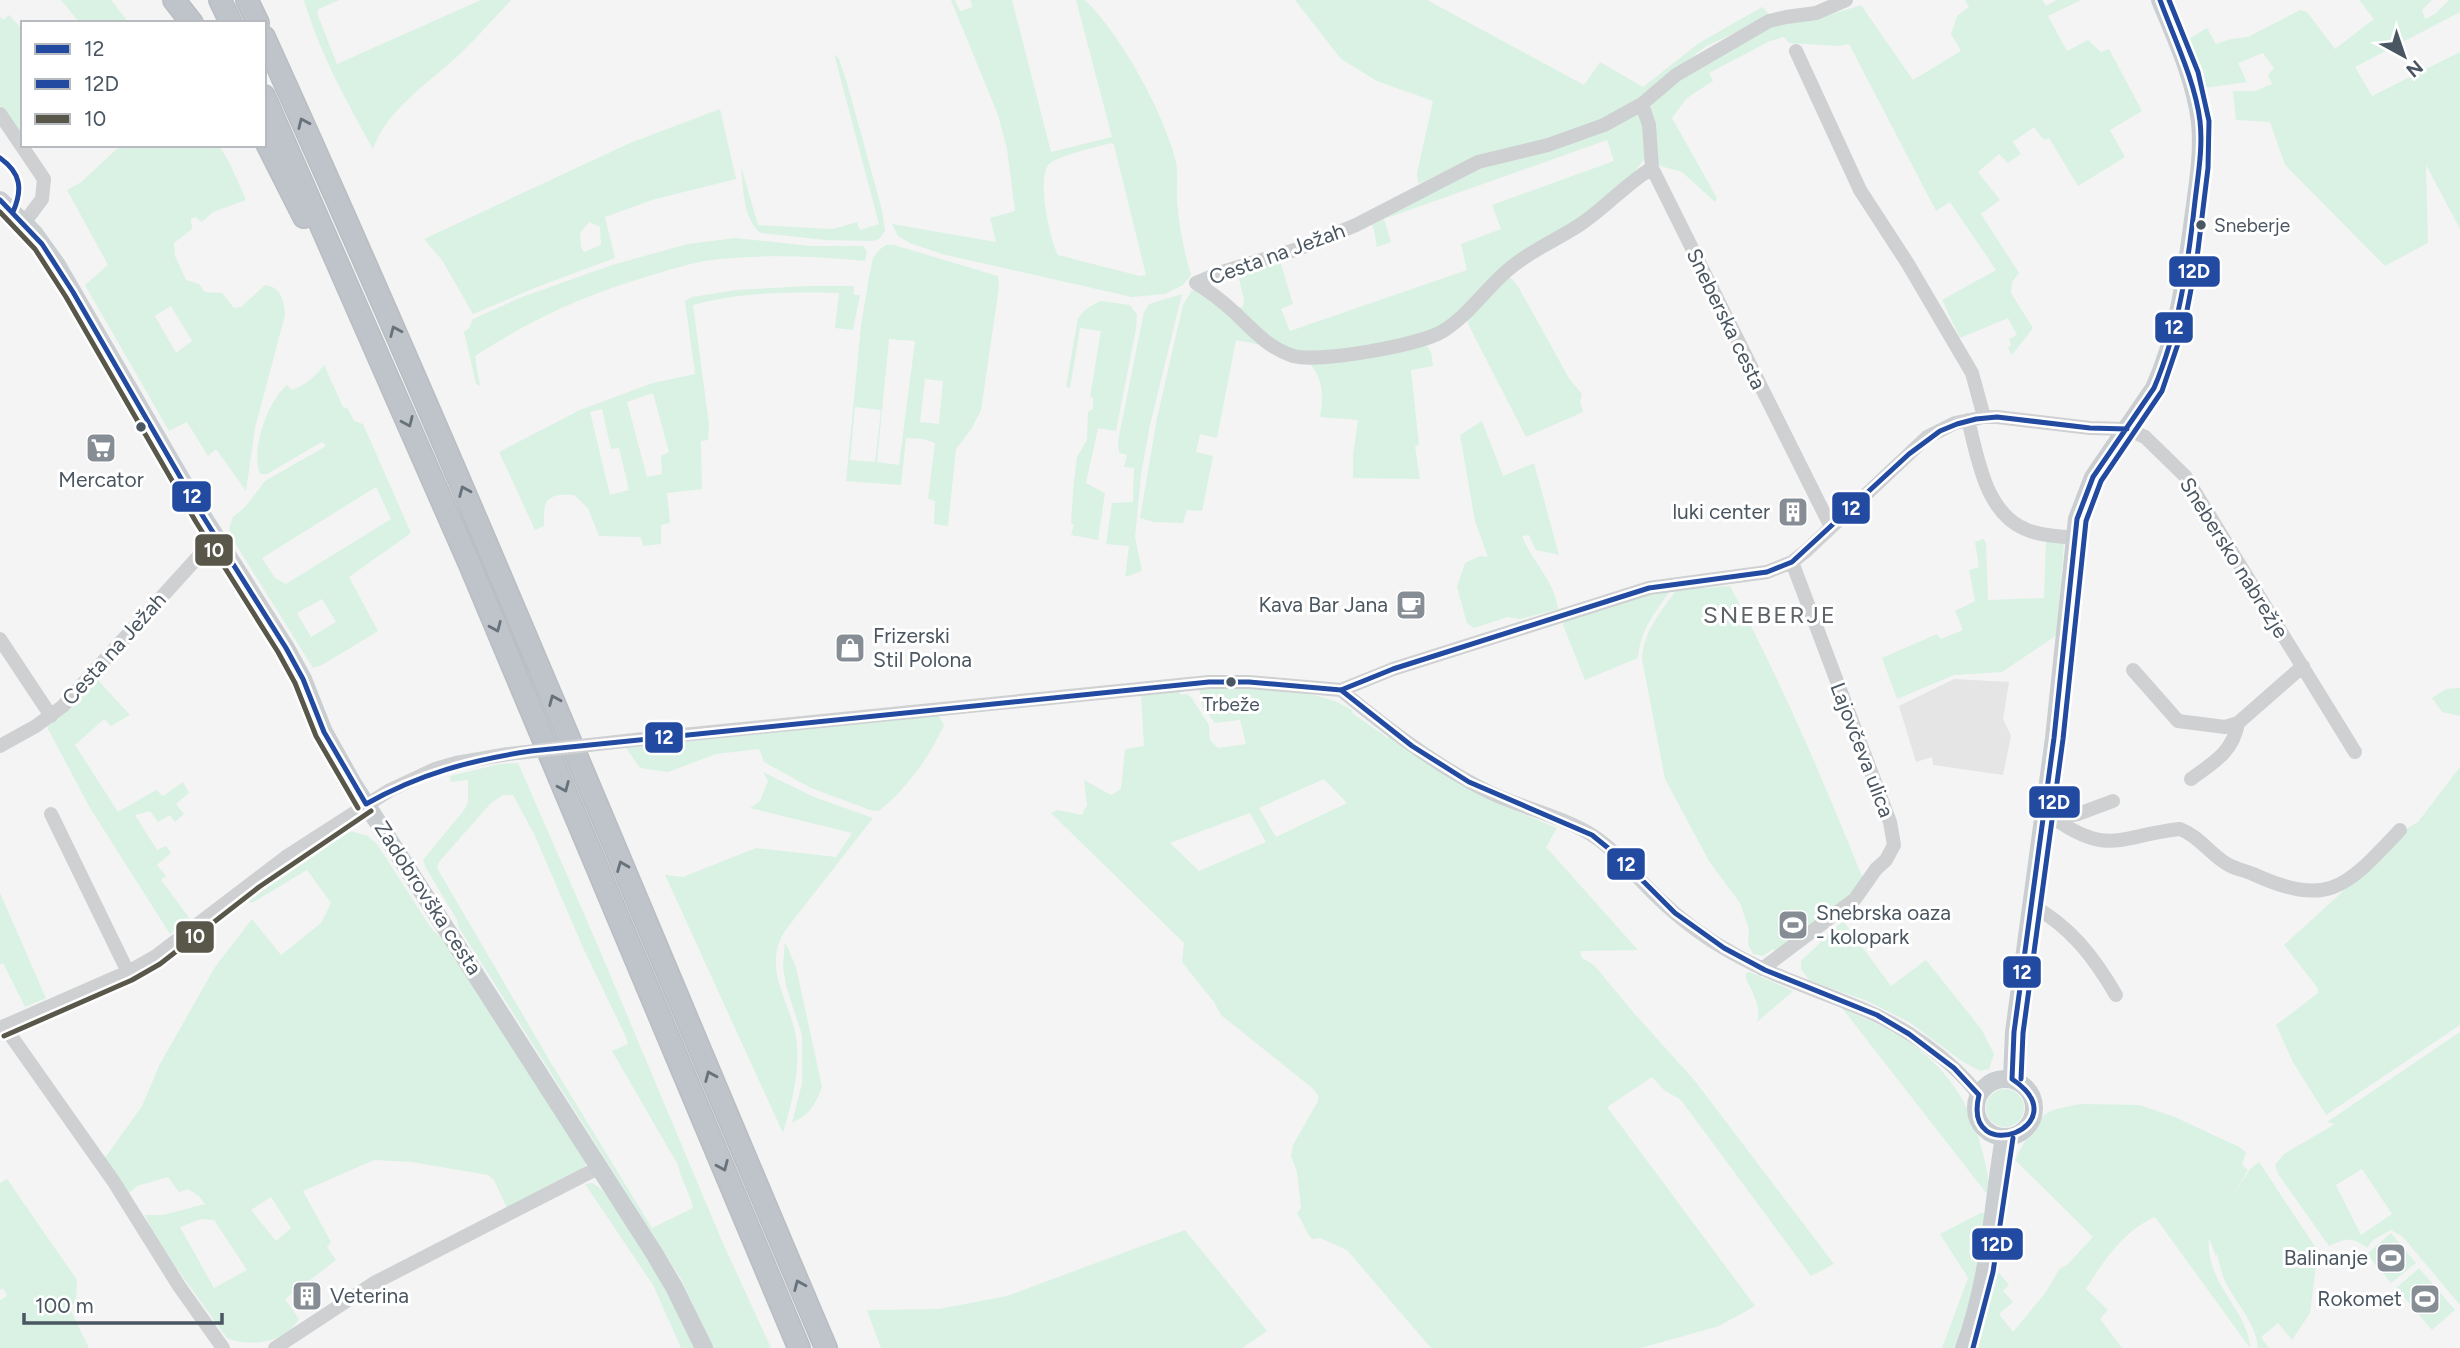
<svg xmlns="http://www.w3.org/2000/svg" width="2460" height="1348" font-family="Figtree,sans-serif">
  <rect width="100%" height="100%" fill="#f4f4f4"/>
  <path fill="#e6e5e6" d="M1954,679L2009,682L2003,719L2011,736L2003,775L1933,765L1932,757L1916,762L1899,706Z"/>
  <path fill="#d9f2e3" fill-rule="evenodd" d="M61,0H111L129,23H80Z
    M304,0H339L319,9L317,13L337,64L481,0H511C495,18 479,35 462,52C431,82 388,107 373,149C347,102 319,52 304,0Z
    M951,0H955L960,11L973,7L970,0H1012L1051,152L1112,137L1076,0H1085C1121,35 1162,110 1175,158C1179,173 1176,187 1177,201C1179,227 1184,251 1191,275L1183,285L1165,294L1132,297L942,254L910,243L898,236L892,224L996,242L990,218L1015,211L1007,149L998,115ZM1111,143L1114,145L1146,275L1140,276L1058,255C1050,240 1036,178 1049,164C1055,157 1099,146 1111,143Z
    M1295,0H1427L1584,85L1600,62L1643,87L1699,43L1762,7L1768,13L1767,17L1705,47L1645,95L1592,126L1473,159L1418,184L1417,173L1433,101L1377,81L1341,59Z
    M1965,0H2042L2046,6L2057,0H2081L2048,16L2067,51L2088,40L2101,52L2109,49L2142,111L2110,130L2125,157L2078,186L2049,138L2044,140L2034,127L2013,142L2021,154L2008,163L1999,154L1978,172L2000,200L1981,214L2019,273L2012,282L2011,293L2033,328L2012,355L2008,348L2011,345L2009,339L2017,335L2008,318L1960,338L1942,300L1996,270L1950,202L1936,211L1849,44L1839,46L1789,43L1784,37L1770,41L1709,73L1713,81L1687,98L1672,118L1717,198L1715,202L1682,172L1660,166L1655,158L1650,105L1668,85L1762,28L1832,14L1861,5L1913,80L1961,51L1951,34L1957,16L1969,7Z
    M2359,0H2432L2422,10L2425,19L2435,14L2449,0H2460V12L2355,67L2372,96L2460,52V229L2426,165L2428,243L2385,266L2285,165L2270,122L2236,120L2233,91H2255L2272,84L2268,75L2274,68L2263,53L2238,63L2247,82L2204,88L2187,46V40L2207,28L2216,44L2231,39L2248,37L2300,10L2307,12L2335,49L2374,19Z
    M9,15L23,30V138L0,105V17L3,20Z
    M834,54L839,59L847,83L882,210L885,231L879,239L872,241L826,240L761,233C743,221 743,186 741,166L758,225L833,229L857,222L860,230L879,224Z
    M720,109L736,179L655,199L605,217L615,258L537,287L473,314L442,260L424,239L630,143ZM589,222L600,227L601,245L584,252L581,247L580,233Z
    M1638,114L1642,119L1647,156L1631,176L1427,337L1303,354L1279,345L1237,308L1243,307L1244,300L1238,274L1280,261L1293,304L1281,309L1290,331L1467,270L1461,244L1501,229L1492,205L1614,161L1607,140L1384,219L1391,242L1377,247L1373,226L1364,222L1433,184Z
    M121,145H219L231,166L246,200L213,212L202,222L195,217L191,219L192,229L174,243L175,256L186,280L199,284L205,292L222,293L234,308L241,307L265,285C281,287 284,300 285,315L255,428L246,491L216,449L208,456L187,422L169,431L85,285L108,265L67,190L80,183ZM171,306L192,341L176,353L155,316Z
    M735,238L811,246H863L867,251L865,261C814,256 761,254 711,260C690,263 669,270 649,276C586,294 530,320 475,356L480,386L476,384L464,332L469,328L473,319L522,297L612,265L688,244Z
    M886,245H894L998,276L999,287L981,410L972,428L956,449L948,526L934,524L935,501L928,499L935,443L923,439L906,438L901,485L846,481L861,326L869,277L873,258L879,250ZM889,339L915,341L899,465L877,462ZM925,379L943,381L939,424L920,422ZM855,407L881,410L875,462L850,460Z
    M1506,276L1512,279L1519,288L1570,380L1582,394L1580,401L1583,412L1526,437L1468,324L1467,317Z
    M808,286H854V295H860L853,330L835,328L839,293C789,292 741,292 693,305L709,424L708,440L701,441L702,489L667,493L670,523L661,525V544L643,546L641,537L599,536L588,508L574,495C546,493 543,500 544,526L535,530L499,452L580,410L653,383L695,374L685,301L692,297L736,290ZM653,393L669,452L661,456L662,474L647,477L627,402ZM602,409L611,449L619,448L629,490L610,495L590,412Z
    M1192,290L1205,291L1261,345L1236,340L1217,438L1200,434L1196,452L1213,456L1202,511L1187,510L1183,523L1154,522L1140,518L1157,418L1183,305Z
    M1182,294L1150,425L1141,475L1135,537L1142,571L1125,577L1129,546L1106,544L1112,503L1133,502L1134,468L1124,467L1127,455L1119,453L1118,441L1144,312L1149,304Z
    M1100,301L1130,305L1137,315L1136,329L1116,431L1098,428L1086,483L1105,493L1098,540L1071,535L1074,525L1071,523L1074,480L1077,457L1087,440L1088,412L1093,409V398L1090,397L1101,331L1080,328L1070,388L1066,387L1078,318L1086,309Z
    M1426,345L1431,352L1433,366L1411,370L1419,445L1415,446L1420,479L1353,478V456L1358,420L1320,417C1324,395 1323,378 1308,361Z
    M324,365L343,407L348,409L354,421L363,424L411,533L349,577L378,631L322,665L313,668L230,535L229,528L233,517L246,506L265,481L326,446L322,442L267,474H260C251,449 267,402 287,385L292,390C304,386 316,376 324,365ZM376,487L391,519L286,584L275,578L262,558ZM322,599L336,622L311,637L297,613Z
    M1482,421L1503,476L1534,463L1559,555L1536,550L1529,535L1522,536C1532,562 1555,581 1558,609L1520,619L1508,617L1474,628L1467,623L1457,587L1465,563L1480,556L1488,557L1475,521L1460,435Z
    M1983,539L1986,543L1988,600L2044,598L2046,540L2064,542L2057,635L2002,672L1954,675L1897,699L1882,658L1937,634L1941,639L1963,630L1955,611L1975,601L1969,570L1979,567L1975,542Z
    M1730,586C1781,681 1823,779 1863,879L1845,900L1775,951L1773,949L1763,956L1753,954L1748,944L1749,929L1740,903L1709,861L1665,779L1642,659C1643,632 1661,612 1676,590Z
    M1671,590C1655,612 1640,631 1638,658L1585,680L1563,625L1564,620L1632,599Z
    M96,678L130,715L111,726L104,719L75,745L118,812L156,790L163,796L183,782L189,793L176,804L184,814L175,822L170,815L158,822L150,811L135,815L157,850L166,846L171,853L157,865L166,876L161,880L190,919L170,934L90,808L47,727L69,710Z
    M1246,688C1282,692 1322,690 1353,711L1352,713L1388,738L1390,736L1495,802L1557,828L1546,847L1638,950L1580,951L1582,958L1594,965L1633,1012L1695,1081L1834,1264L1811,1276L1681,1100L1664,1090L1652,1077L1607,1107L1755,1306L1719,1326L1641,1348H1431L1347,1250L1320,1238L1312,1239C1305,1231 1303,1222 1297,1213L1301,1208L1297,1172L1291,1156L1293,1145L1318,1101V1095L1311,1087L1221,1015L1214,1002L1182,962L1184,943L1051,813L1057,810L1082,815L1087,805L1084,780L1111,795L1121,789L1125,749L1144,746L1141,695L1179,691L1181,695L1187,694L1191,697L1209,725L1210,740L1218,748L1246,744L1240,720L1215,723L1203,707L1199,689ZM1324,779L1347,803L1276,837L1259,808ZM1250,813L1266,842L1199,871L1170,843Z
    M2460,688V716L2442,712L2432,698L2446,689Z
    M938,715L944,725C929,758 907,788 879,811L870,810L811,788L764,762L759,749L716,754L668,772L640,768L626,748Z
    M518,763L598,946L722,1241L771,1348H713L681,1279L458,926L457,920L426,868L423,860L464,810L468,802V780L451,782L450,776L500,764ZM503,795H513L534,834L585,952L625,1035L628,1044L612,1051L678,1165C681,1180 690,1193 693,1208L652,1228L551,1063L437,868L439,862L491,803Z
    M2460,767V1025L2326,1115L2293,1062L2276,1025L2318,993L2317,987L2284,945L2363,873L2406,829L2418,822Z
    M763,772L814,797L873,818L787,928C760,967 789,997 796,1037C801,1068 792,1103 783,1133L665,875L683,877L756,848L836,857L852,833L750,808L760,801L768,781Z
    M351,831L368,836L377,844L431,928L444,941L586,1162L584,1170L507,1208L494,1180L488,1175L412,1162L374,1160L303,1191L331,1242L327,1247L336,1260L285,1299L299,1319C285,1343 250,1348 227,1338L154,1237L145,1215H163L205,1204L199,1196L188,1189L179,1192L168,1177L137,1186L128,1194L105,1158L142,1106L160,1064L215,967L252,919L281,955L321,923L331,903L307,870L252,903L244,899L341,836ZM271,1197L291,1228L276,1241L251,1210ZM201,1219L214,1220L247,1270L214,1288L180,1227Z
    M0,893L46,998L25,1007L3,963L0,965Z
    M1843,921L1891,986L1926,960L1982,1030L1994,1054L1989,1069L1980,1071L1963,1062L1909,1022L1865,1000L1810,981L1801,969V961Z
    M785,942L796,967L822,1087C815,1105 810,1114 792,1123L802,1083V1035L786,986L783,965Z
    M1750,972L1793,991L1757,1022C1762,1007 1752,992 1746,979V973Z
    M1842,1008C1860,1017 1879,1024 1896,1034C1958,1071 1979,1119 1990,1188L1987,1194Z
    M2460,1032V1305L2403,1237L2391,1230L2373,1240L2367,1248C2351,1236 2346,1239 2329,1246L2278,1174L2275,1165L2284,1154L2335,1124L2327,1122ZM2362,1169L2392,1214L2361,1235L2336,1185Z
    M1986 1108a19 19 0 1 1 38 0a19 19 0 1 1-38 0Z
    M2081,1104L2139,1105L2175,1117L2239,1147L2246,1152L2242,1165L2248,1170L2233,1194L2251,1168L2259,1162L2318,1251L2310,1313L2292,1340L2278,1323L2261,1337L2269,1348H2258C2256,1322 2236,1304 2225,1281C2221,1272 2219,1262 2217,1253L2216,1257L2209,1238C2205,1284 2249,1311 2250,1348L2155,1217C2124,1230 2103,1262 2086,1289L2108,1310L2100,1319L2122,1348H1973L1989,1300L1995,1268L2009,1285L2003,1291L2013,1302L1999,1314L2013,1332L2046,1292L2060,1268L2067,1265L2093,1237L2015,1160C2019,1150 2038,1119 2047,1113C2056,1108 2070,1106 2081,1104Z
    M7,1179L77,1280L76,1301L69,1307L89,1348H0V1300L7,1296L3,1288L0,1290V1183Z
    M592,1183C623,1198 677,1313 694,1348H681L653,1285L585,1184Z
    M1981,1213H1985V1219L1969,1306L1954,1348H1942L1968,1278L1940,1234Z
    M1185,1230L1267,1331L1242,1348H881L867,1310L939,1309L1007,1296Z
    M2391,1233L2416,1263L2391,1283L2367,1254Z
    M2419,1268L2455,1310L2432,1330L2396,1288Z"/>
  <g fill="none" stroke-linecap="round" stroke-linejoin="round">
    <g stroke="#b9bec3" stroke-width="24">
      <path id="highway" d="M174,0L192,23
        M220,0L231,23
        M247,0L258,23
        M264,37C461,470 640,911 826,1348
        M264,96L470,565L799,1348
        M264,138L304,217"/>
    </g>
    <path stroke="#ced0d2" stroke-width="14" d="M1796,51L1860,190L1908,264L1972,373L1984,417
      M1642,104L1649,125L1652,168L1831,527
      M0,114L44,179L42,199L24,223
      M1652,168C1626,184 1606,207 1581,224C1557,240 1531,250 1509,269C1486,288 1469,315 1443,331C1421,345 1319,363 1293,356C1268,348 1252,329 1234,312C1222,301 1209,291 1196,283L1222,272L1298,249L1356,225L1478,162L1548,145L1604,125L1642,104L1676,75L1769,21L1786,17L1816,13L1846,0
      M1968,420C1978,458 1985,512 2025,529C2040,536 2059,536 2074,538
      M0,639L51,716
      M2133,670L2178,721L2225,727L2238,723L2303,666
      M1341,690C1386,728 1436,766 1489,792C1522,808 1561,816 1592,835C1617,851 1636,877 1657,897C1680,919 1706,939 1734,954C1774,977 1818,990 1860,1008C1904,1026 1950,1058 1979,1095
      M652,738L1209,682H1249L1341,690L1393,669L1649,588L1767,572L1792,562L1806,551L1927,437L1955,423L1984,417H1997L2090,428L2127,429L2145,437L2185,476L2355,752
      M0,746L36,726L63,706L216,537
      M2191,779C2214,762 2233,752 2238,723
      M51,814L128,972
      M2052,818L2078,814L2113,801
      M2055,819C2110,857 2121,835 2180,829C2199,836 2210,854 2227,864C2235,869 2244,870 2253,874C2330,909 2347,886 2400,830
      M2031,905C2070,926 2094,957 2116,995
      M1762,969L1855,899L1876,869L1886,860L1894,845L1890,822L1792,562
      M4,1026L114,1182L179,1286L223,1348
      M0,1028L128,972L156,956L286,857L390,790L435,769L456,763L508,754
      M275,1348L374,1283L600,1167"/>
    <path stroke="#caced1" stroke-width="18" d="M0,200L34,233L57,265L204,518L286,648L303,679L324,732L352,782L654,1253L674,1287L704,1348
      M2012,1079L2014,1032L2054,738L2077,519L2093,477L2154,388C2179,333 2186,271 2194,212C2198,182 2203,152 2200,122C2195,80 2176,39 2160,0
      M1976 1108a29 29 0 1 1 58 0a29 29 0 1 1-58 0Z
      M1964,1348C1990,1280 1992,1208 2004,1137"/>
    <use href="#highway" stroke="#bec4c9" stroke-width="21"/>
    <path stroke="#ced0d2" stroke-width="14" d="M508,754L652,738"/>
    <g stroke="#fff" stroke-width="10">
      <path id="bus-1" d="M0,158C21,173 23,189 13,212
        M0,200L42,244L73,292L204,518L286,648L303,679L324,732L366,804
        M1341,690L1412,746L1469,782L1592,835L1618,856L1675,913L1724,948L1765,970L1877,1015L1909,1034L1954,1068L1979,1095C1961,1170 2082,1126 2012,1079L2014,1032L2054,738L2077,519L2093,477L2154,388C2179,330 2188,264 2195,201C2198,175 2203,148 2200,121C2195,81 2174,38 2160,0
        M366,804C419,774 471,760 531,751L1209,682H1249L1341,690L1393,669L1649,588L1767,572L1792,562L1909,454L1940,431L1957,424L1976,419L1997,417L2090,428L2127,429"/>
    </g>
    <g stroke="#fff" stroke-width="10">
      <path id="bus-2" d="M2021,1079L2023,1033L2063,739L2086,521L2101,481L2162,391L2184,326L2197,258L2208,168L2209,121L2198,72L2169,0
        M1973,1348L1993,1272L2013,1138"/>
    </g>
    <g stroke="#fff" stroke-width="10">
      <path id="bus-3" d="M0,212L35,249L66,297L196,522L278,652L295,683L316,736L358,808
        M4,1036L132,980L160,964L259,887L371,811"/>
    </g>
    <use href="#bus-1" stroke="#224aa0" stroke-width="5"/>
    <use href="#bus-2" stroke="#224aa0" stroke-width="5"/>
    <use href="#bus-3" stroke="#58574a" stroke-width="5"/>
  </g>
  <defs><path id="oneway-chevron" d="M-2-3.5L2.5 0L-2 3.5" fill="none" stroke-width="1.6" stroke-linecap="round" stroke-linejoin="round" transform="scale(1.75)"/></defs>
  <g stroke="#67727b">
    <use href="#oneway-chevron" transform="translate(303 123) rotate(-114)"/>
    <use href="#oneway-chevron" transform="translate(395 331) rotate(-114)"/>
    <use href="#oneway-chevron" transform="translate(408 422) rotate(66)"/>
    <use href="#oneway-chevron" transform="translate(464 491) rotate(-113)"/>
    <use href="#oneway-chevron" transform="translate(496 627) rotate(67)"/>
    <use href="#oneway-chevron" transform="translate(554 700) rotate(-113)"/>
    <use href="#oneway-chevron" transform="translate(564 787) rotate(67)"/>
    <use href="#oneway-chevron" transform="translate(622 866) rotate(-112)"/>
    <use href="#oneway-chevron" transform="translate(710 1076) rotate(-113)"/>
    <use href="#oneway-chevron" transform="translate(723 1166) rotate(67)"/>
    <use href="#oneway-chevron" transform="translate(799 1285) rotate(-113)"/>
  </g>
  <defs>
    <g id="supermarket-square" transform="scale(1.575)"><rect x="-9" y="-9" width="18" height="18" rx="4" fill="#868d94" stroke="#fff"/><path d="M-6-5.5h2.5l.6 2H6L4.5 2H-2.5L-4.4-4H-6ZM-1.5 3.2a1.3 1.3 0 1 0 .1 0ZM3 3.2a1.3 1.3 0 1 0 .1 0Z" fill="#fff"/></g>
    <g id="building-square" transform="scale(1.575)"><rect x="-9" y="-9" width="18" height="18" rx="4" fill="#868d94" stroke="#fff"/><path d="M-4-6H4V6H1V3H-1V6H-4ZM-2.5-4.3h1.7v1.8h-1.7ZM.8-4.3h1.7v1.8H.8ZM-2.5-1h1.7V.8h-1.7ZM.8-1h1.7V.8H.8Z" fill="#fff"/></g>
    <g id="cafe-square" transform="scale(1.575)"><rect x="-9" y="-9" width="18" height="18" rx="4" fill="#868d94" stroke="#fff"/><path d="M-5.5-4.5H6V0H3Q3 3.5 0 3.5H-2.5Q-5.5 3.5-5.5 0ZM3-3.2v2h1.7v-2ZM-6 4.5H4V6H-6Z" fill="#fff"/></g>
    <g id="shop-square" transform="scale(1.575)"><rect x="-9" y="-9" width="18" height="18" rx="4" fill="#868d94" stroke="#fff"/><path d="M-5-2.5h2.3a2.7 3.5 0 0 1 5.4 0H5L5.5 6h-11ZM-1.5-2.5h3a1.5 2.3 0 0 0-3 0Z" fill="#fff"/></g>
    <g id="stadium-square" transform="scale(1.575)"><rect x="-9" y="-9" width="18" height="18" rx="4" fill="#868d94" stroke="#fff"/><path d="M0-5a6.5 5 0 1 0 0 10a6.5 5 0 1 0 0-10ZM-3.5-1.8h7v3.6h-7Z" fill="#fff"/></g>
  </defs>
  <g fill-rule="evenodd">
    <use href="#supermarket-square" x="101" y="448"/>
    <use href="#building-square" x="1793" y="512"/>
    <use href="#cafe-square" x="1411" y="605"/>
    <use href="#shop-square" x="850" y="648"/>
    <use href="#stadium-square" x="1793" y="925"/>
    <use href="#stadium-square" x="2391" y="1258"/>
    <use href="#building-square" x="307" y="1296"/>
    <use href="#stadium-square" x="2425" y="1299"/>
  </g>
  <g fill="#4a5661" stroke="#fff" stroke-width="2.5">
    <circle cx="2201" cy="225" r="6"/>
    <circle cx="141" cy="427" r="6"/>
    <circle cx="1231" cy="682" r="6"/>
  </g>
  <g text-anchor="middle" stroke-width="6" stroke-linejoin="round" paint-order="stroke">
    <g font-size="19" fill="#4a5661" stroke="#fff" text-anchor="start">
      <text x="2214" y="232">Sneberje</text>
      <text x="1231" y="711" text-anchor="middle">Trbeže</text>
    </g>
    <g font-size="21" fill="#4a5661" stroke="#fff">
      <text transform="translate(1277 254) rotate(-20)" y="7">Cesta na Ježah</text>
      <text transform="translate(1726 319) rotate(64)" y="7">Sneberska cesta</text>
      <text transform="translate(2234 558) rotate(58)" y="7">Snebersko nabrežje</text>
      <text transform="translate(114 649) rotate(-48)" y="7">Cesta na Ježah</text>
      <text transform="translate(1862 750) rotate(69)" y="7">Lajovčeva ulica</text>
      <text transform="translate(428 898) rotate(57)" y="7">Zadobrovška cesta</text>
    </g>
    <g font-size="21" fill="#4a5661" stroke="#fff" text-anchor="end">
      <text x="101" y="487" text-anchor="middle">Mercator</text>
      <text x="1770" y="519">luki center</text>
      <text x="1388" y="612">Kava Bar Jana</text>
      <text x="873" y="643" text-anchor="start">Frizerski<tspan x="873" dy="24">Stil Polona</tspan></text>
      <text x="1816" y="920" text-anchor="start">Snebrska oaza<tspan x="1816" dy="24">- kolopark</tspan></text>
      <text x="2368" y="1265">Balinanje</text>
      <text x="330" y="1303" text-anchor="start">Veterina</text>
      <text x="2402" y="1306">Rokomet</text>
    </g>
    <g font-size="24" letter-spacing="2" fill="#5f6368" stroke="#fff">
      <text x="1770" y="623">SNEBERJE</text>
    </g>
  </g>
  <g stroke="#fff" stroke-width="2.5">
    <rect x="2168" y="255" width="53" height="33" rx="7" fill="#224aa0"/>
    <rect x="2154" y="311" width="40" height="33" rx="7" fill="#224aa0"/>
    <rect x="171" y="480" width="41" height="33" rx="7" fill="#224aa0"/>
    <rect x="1831" y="491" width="40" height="34" rx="7" fill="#224aa0"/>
    <rect x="194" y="533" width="40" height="34" rx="7" fill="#58574a"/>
    <rect x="644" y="721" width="40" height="33" rx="7" fill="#224aa0"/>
    <rect x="2028" y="785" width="53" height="34" rx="7" fill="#224aa0"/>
    <rect x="1606" y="847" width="40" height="34" rx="7" fill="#224aa0"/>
    <rect x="175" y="920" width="40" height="34" rx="7" fill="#58574a"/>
    <rect x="2002" y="955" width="40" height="34" rx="7" fill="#224aa0"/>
    <rect x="1971" y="1227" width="53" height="34" rx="7" fill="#224aa0"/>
  </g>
  <g font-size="19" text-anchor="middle" font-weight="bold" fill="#fff">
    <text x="2194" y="278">12D</text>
    <text x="2174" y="334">12</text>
    <text x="192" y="503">12</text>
    <text x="1851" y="515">12</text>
    <text x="214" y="557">10</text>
    <text x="664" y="744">12</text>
    <text x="2054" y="809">12D</text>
    <text x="1626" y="871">12</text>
    <text x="195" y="943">10</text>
    <text x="2022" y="979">12</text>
    <text x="1997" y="1251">12D</text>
  </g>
  <rect x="21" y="21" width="245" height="126" fill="#ffffff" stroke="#b7bbc0" stroke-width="2"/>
  <rect x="35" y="44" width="35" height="10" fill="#224aa0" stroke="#b7bbc0" stroke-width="2"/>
  <text x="84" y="56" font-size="21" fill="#4a5661">12</text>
  <rect x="35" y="79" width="35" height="10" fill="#224aa0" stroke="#b7bbc0" stroke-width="2"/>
  <text x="84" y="91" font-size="21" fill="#4a5661">12D</text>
  <rect x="35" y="114" width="35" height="10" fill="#58574a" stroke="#b7bbc0" stroke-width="2"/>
  <text x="84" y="126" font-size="21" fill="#4a5661">10</text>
  <g transform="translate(2404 56) rotate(140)" stroke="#ffffff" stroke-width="5" paint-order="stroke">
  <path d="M0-5L12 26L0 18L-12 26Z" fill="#4a5661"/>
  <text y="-10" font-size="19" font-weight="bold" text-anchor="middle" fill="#4a5661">N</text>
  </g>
  <path d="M24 1313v10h198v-10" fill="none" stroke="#4a5661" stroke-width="3.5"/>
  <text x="35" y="1313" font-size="21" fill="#4a5661" stroke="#ffffff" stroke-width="5" paint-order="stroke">100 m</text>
</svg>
